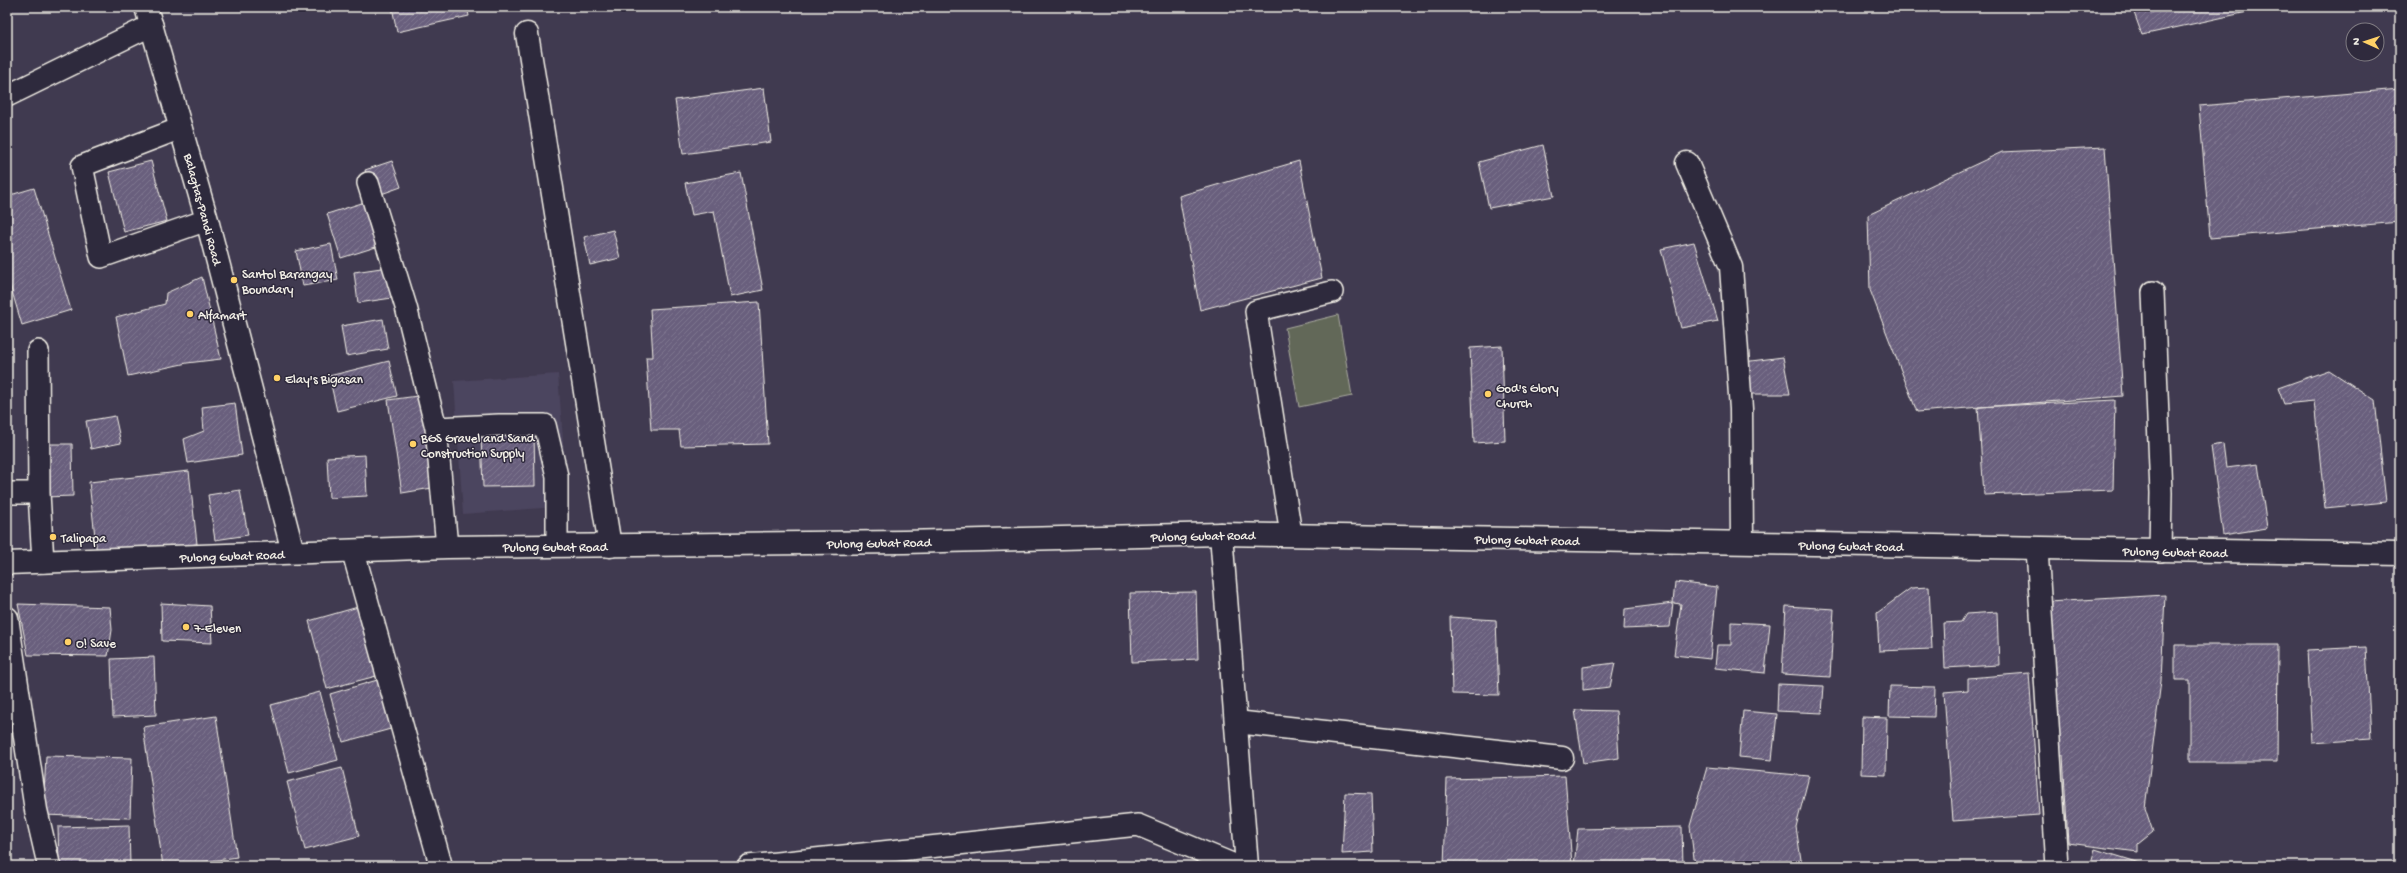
<svg xmlns="http://www.w3.org/2000/svg" width="2407" height="873" font-family="'Gochi Hand',sans-serif">
  <defs>
    <pattern id="building-hatch" width="6" height="6" patternUnits="userSpaceOnUse"><rect width="6" height="6" fill="#695f7d"/><path d="M-1 1l2-2M0 6l6-6M5 7l2-2" fill="none" stroke="#7f768f"/></pattern>
  </defs>
  <rect width="100%" height="100%" fill="#403a50"/>
  <filter id="ink" filterUnits="userSpaceOnUse"><feTurbulence type="fractalNoise" baseFrequency=".025" numOctaves="2"/><feDisplacementMap in="SourceGraphic" scale="8" xChannelSelector="R" yChannelSelector="G"/><feConvolveMatrix kernelMatrix="1 2 1 2 8 2 1 2 1" color-interpolation-filters="sRGB"/></filter>
  <g filter="url(#ink)">
    <path fill="#4c455e" d="M558,374L568,506L463,514L454,381Z"/>
    <path fill="#626759" stroke="#abaca0" d="M1338,315L1352,396L1299,407L1285,328Z"/>
    <path fill="url(#building-hatch)" stroke="#f4f1e8" d="M392,7H467L469,16L397,32Z
      M2132,7H2261V9L2142,35Z
      M764,88L771,142L683,154L675,100Z
      M2400,89V222L2210,238L2199,106Z
      M1543,145L1554,196L1489,208L1479,162Z
      M2105,147L2123,396L1917,412L1870,290L1868,215L2002,152Z
      M151,161L167,221L124,232L109,172Z
      M392,161L401,187L373,197L365,170Z
      M1299,161L1322,278L1200,310L1179,196Z
      M741,173L763,290L730,297L714,211L692,215L685,183Z
      M34,188L71,310L22,325L7,275V196Z
      M365,202L379,246L341,258L327,214Z
      M613,230L620,258L590,265L584,237Z
      M1694,242L1718,321L1681,328L1661,249Z
      M331,244L338,280L303,286L296,251Z
      M388,267L392,298L358,303L354,272Z
      M202,277L221,359L187,363L128,376L116,317L165,304L166,293Z
      M759,302L768,444L681,446L679,430H651L646,357H653L650,309Z
      M383,319L388,349L346,356L341,326Z
      M1502,346L1505,441L1474,443L1470,348Z
      M1783,357L1790,394H1747L1743,362Z
      M389,361L397,396L337,411L329,376Z
      M2329,370L2375,400L2386,502L2325,508L2314,401L2284,404L2278,388Z
      M425,395L438,487L402,493L388,400Z
      M2115,400L2113,490L1984,495L1978,407Z
      M235,403L242,455L188,463L184,439L204,431L202,407Z
      M115,416L121,443L91,449L86,421Z
      M534,433L535,486L483,487L481,435Z
      M43,444H72L73,496L44,497Z
      M2223,444L2226,468L2258,464L2267,528L2223,535L2211,446Z
      M365,455L367,496L329,498L327,457Z
      M189,471L197,544L97,555L89,482Z
      M240,490L248,535L215,540L208,495Z
      M1675,582L1717,587L1710,659L1674,655L1681,604L1673,603Z
      M1929,587L1932,649L1879,651L1877,613L1911,588Z
      M1196,592L1198,659L1132,662L1130,593Z
      M2165,595L2161,681L2145,808L2153,832L2138,844V852L2068,843L2063,755L2056,753L2048,602Z
      M161,603L210,606L212,643L162,641Z
      M1673,603L1670,627L1624,629L1625,609Z
      M18,604L110,607L112,630L108,656L28,655Z
      M365,605L384,674L327,689L309,621Z
      M1786,606L1834,609L1830,677L1782,674Z
      M1997,612L1999,665L1945,668L1943,623L1961,622L1966,614Z
      M1450,617L1496,620L1499,695L1452,694Z
      M1731,622L1770,624L1765,673L1715,668L1717,645H1731Z
      M2175,645H2278L2277,762H2190V680H2175Z
      M2366,647L2371,739L2312,743L2307,650Z
      M154,657L156,715L113,717L111,659Z
      M1615,663L1610,687L1583,690V667Z
      M2029,673L2039,815L1953,821L1944,692L1968,690V678Z
      M384,678L398,727L343,742L330,694Z
      M1778,684L1824,686L1822,713L1777,711Z
      M1890,686L1935,687L1934,717L1889,716Z
      M320,692L338,760L289,773L271,705Z
      M1575,710L1616,711L1619,758L1583,763Z
      M1743,711L1777,714L1772,760L1739,757Z
      M216,716L237,857L178,866H163L143,727Z
      M1862,717L1887,718L1886,775L1861,774Z
      M46,756L132,758L130,818L43,815Z
      M1707,767L1809,776L1796,827L1802,866H1695L1690,826Z
      M342,768L359,836L305,850L287,782Z
      M1565,776L1572,865L1444,866L1447,779Z
      M1345,793L1371,794L1373,852L1342,854Z
      M129,825L130,866H59L58,827Z
      M1682,827L1683,866H1574L1578,829Z
      M2095,849L2150,866H2090Z"/>
    <g fill="none" stroke-linecap="round" stroke-linejoin="round">
      <g stroke="#f4f1e8" stroke-width="24">
        <path id="lane" d="M7,96L152,25
          M181,128L82,166L101,257L207,220
          M368,183L406,307L436,428L447,547
          M2153,292L2161,493L2160,551
          M436,428L499,425H545L557,476V545
          M7,493H39L38,351
          M39,493L43,562
          M1291,534L1256,311L1332,292
          M2037,549L2057,866
          M748,866L1138,825L1237,866"/>
      </g>
      <g stroke="#f4f1e8" stroke-width="25">
        <path id="street" d="M527,34L610,546
          M1687,163L1731,267L1741,409L1742,542
          M1221,534L1247,866
          M353,551L441,866
          M7,618L36,810L49,866
          M1236,722L1562,758"/>
      </g>
      <g stroke="#f4f1e8" stroke-width="25">
        <path id="secondary" d="M146,7L207,220L293,552
          M7,563L447,547L904,542L1221,534L2400,554"/>
      </g>
      <use href="#lane" stroke="#2f2a3d" stroke-width="21"/>
      <use href="#street" stroke="#2f2a3d" stroke-width="22"/>
      <use href="#secondary" stroke="#2f2a3d" stroke-width="22"/>
    </g>
  </g>
  <g fill="#ffd166" stroke="#2f2a3d" stroke-width="1.5">
    <circle cx="234" cy="280" r="4"/>
    <circle cx="190" cy="314" r="4"/>
    <circle cx="277" cy="378" r="4"/>
    <circle cx="1488" cy="394" r="4"/>
    <circle cx="413" cy="444" r="4"/>
    <circle cx="53" cy="537" r="4"/>
    <circle cx="186" cy="627" r="4"/>
    <circle cx="68" cy="642" r="4"/>
  </g>
  <g text-anchor="middle" stroke-width="3" stroke-linejoin="round" paint-order="stroke">
    <g font-size="13" fill="#f4f1e8" stroke="#2f2a3d">
      <text transform="translate(204 209) rotate(75)" y="5">Balagtas-Pandi Road</text>
      <text transform="translate(1203 535) rotate(-1)" y="5">Pulong Gubat Road</text>
      <text transform="translate(1527 539) rotate(1)" y="5">Pulong Gubat Road</text>
      <text transform="translate(879 542) rotate(-1)" y="5">Pulong Gubat Road</text>
      <text transform="translate(1851 545) rotate(1)" y="5">Pulong Gubat Road</text>
      <text x="555" y="551">Pulong Gubat Road</text>
      <text transform="translate(2175 551) rotate(1)" y="5">Pulong Gubat Road</text>
      <text transform="translate(232 555) rotate(-2)" y="5">Pulong Gubat Road</text>
    </g>
    <g font-size="13" fill="#f4f1e8" stroke="#2f2a3d" text-anchor="start">
      <text x="242" y="278">Santol Barangay<tspan x="242" dy="15">Boundary</tspan></text>
      <text x="198" y="319">Alfamart</text>
      <text x="285" y="383">Elay's Bigasan</text>
      <text x="1496" y="392">God's Glory<tspan x="1496" dy="15">Church</tspan></text>
      <text x="421" y="442">BGS Gravel and Sand<tspan x="421" dy="15">Construction Supply</tspan></text>
      <text x="61" y="542">Talipapa</text>
      <text x="194" y="632">7-Eleven</text>
      <text x="76" y="647">O! Save</text>
    </g>
  </g>
  <rect width="2407" height="873" fill="none" stroke="#2f2a3d" stroke-width="24"/>
  <rect x="12" y="12" width="2383" height="849" fill="none" stroke="#f4f1e8" stroke-width="1.5" filter="url(#ink)"/>
  <g transform="translate(2365 42) rotate(273)"><circle r="19" fill="#2f2a3d" stroke="#7e7a81"/>
  <path d="M0-3L7 15L0 10L-7 15Z" fill="#ffd166"/>
  <text y="-6" font-size="11" font-weight="bold" text-anchor="middle" fill="#f4f1e8">N</text>
  </g>
</svg>
